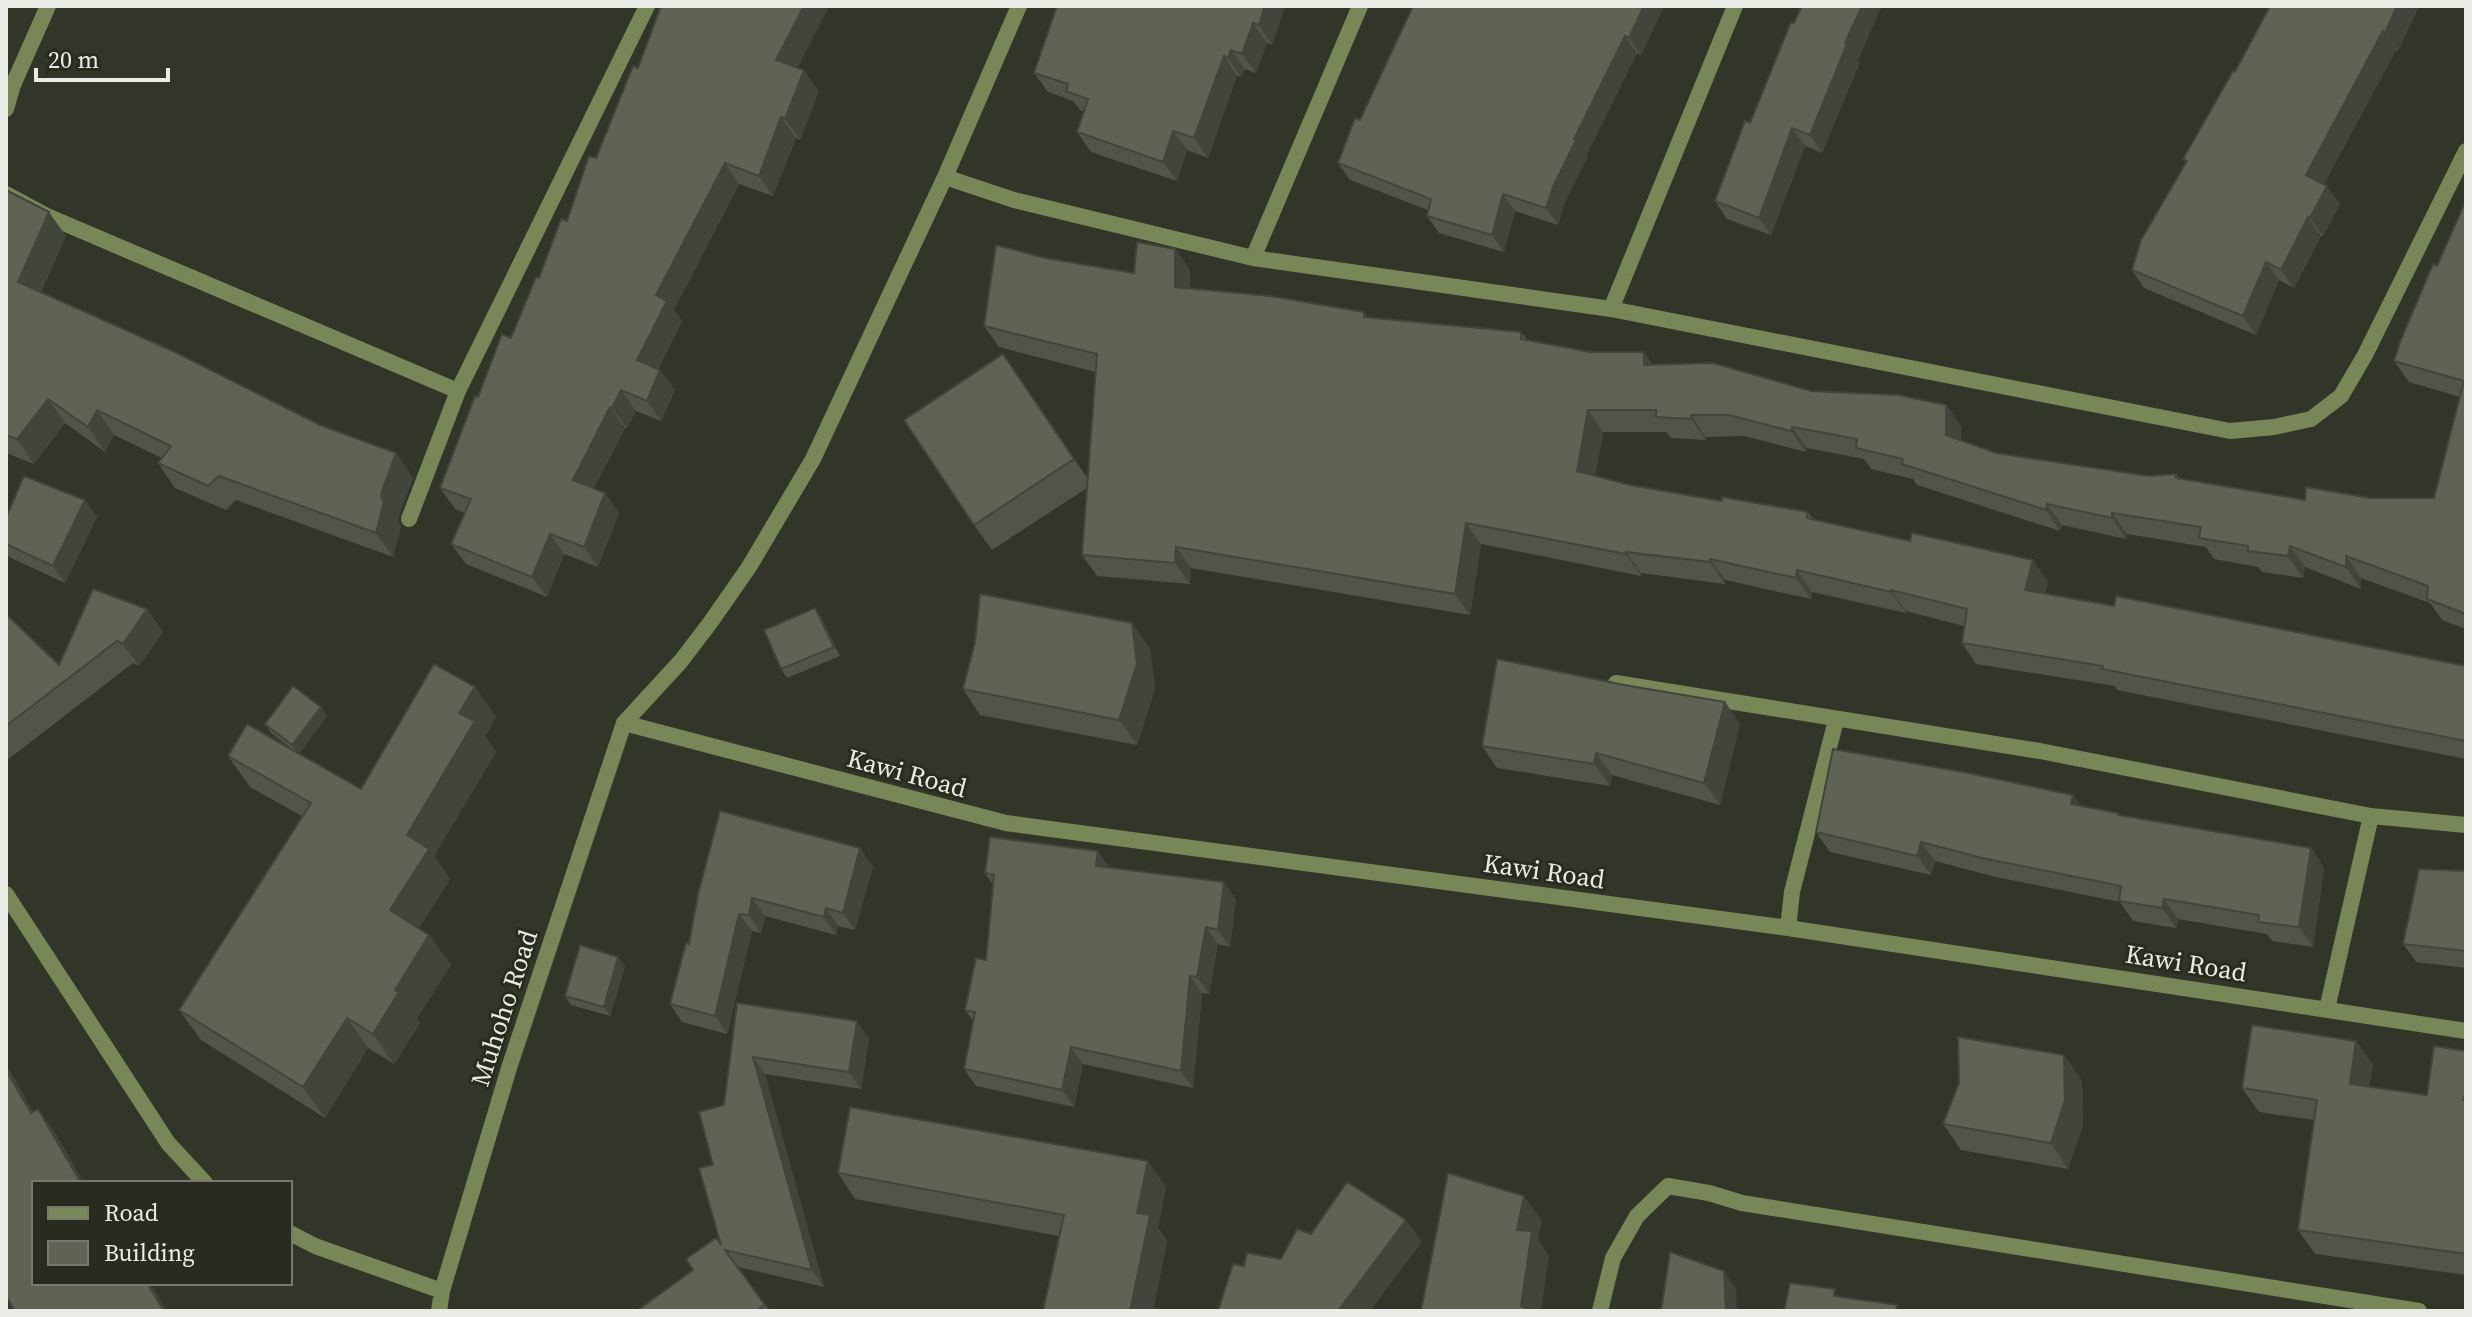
<svg xmlns="http://www.w3.org/2000/svg" width="2472" height="1317" font-family="'Source Serif 4',serif">
  <rect width="100%" height="100%" fill="#313628"/>
  <g fill="none" stroke-linecap="round" stroke-linejoin="round">
    <path stroke="#778758" stroke-width="16" d="M6,109L13,85L48,6
      M945,177L1014,200L1253,258L1611,309L2230,431L2274,427L2311,419L2341,396L2365,355L2466,151
      M6,194L47,216L458,391
      M1253,258L1360,6
      M1611,309L1735,6
      M409,519L458,391L647,6
      M1616,683L2040,751L2371,816L2466,825
      M624,723L1006,823L1788,928L2466,1031
      M6,894L168,1143L205,1183
      M1788,928L1792,892L1836,720
      M2327,1009L2371,816
      M290,1233L315,1246L442,1291
      M439,1311L442,1291L509,1068L624,723L681,661L710,623L749,567L813,459L945,177L1019,6
      M1600,1311L1613,1258L1637,1216L1668,1186L1709,1193L1742,1203L2419,1311"/>
  </g>
  <path fill="#515548" d="M829,6L797,68L819,91L800,140L796,138L773,196L739,184L674,310L682,321L658,369L675,390L661,421L636,411L627,428H625L594,488L619,513L598,567L564,554L547,597L466,564L451,544L465,513L455,509L440,488L478,397L511,338L567,221L638,68Z
    M1057,6H1285L1272,45L1267,43L1256,73L1245,69L1241,77L1237,76L1208,158L1187,150L1177,181L1091,152L1077,132L1084,112L1080,110L1073,101L1048,92L1034,73Z
    M1664,6L1641,55L1637,53L1587,154L1588,156L1564,204L1558,225L1515,211L1504,252L1439,233L1427,216L1428,210L1350,180L1338,163L1360,120Z
    M2419,6L2398,51L2396,50L2324,184L2340,204L2323,236H2321L2294,288L2279,280L2256,335L2144,288L2132,270L2186,162L2183,159L2235,72Z
    M1858,60L1860,62L1822,153L1805,146L1771,235L1727,219L1715,201L1750,123Z
    M6,190L66,236L41,292L320,425L396,453L413,478L399,515L398,521L401,527L393,557L236,500L226,510L175,488L158,463L162,458L114,435L105,452L65,423L34,464L6,453Z
    M2466,200V629L2442,620L2430,603L2361,578V589L2305,567L2303,578L2262,572L2258,567L2214,559L2206,547L2127,534L2126,539L2062,525L2060,531L1917,485L1913,479L1871,469L1864,459L1807,448L1806,452L1744,436L1706,437V440L1671,438L1666,432H1603L1595,476L1630,485L1722,501L1808,512L1813,519L2048,582L2045,593L2466,666V759L2117,690L2115,686L1976,664L1962,643L1964,626L1906,611V613L1812,592L1811,599L1725,580V584L1641,573V576L1481,544L1470,615L1191,568L1190,584L1097,576L1082,555L1087,488L992,550L974,525L1003,354L1088,479L1096,372L999,347L984,326L1045,258L1134,273L1175,249L1190,270V288L1364,312L1368,318L1521,332L1527,340L1653,365L1811,391L1946,405L1961,426V440L1996,453L2149,476L2176,474L2180,479L2305,500L2370,498H2434L2460,397L2409,382L2394,361Z
    M85,500L97,517L65,583L9,557L6,552V518Z
    M147,609L163,632L139,666L133,663L6,761V614L59,665Z
    M821,617L840,656L787,678L781,669Z
    M1150,649L1155,689L1137,745L980,715L963,689Z
    M475,687L496,717L485,736L496,752L434,856L450,879L419,928L429,935L451,965L417,1018L420,1023L394,1064L368,1048L325,1118L201,1040L179,1010L302,816L250,787L228,756L293,750L271,733L265,724L321,707L327,716L299,753L361,789Z
    M1725,702L1740,724L1720,805L1612,775L1610,786L1497,768L1482,746Z
    M2073,795L2080,805L2120,815L2311,848L2324,868L2313,947L2272,941L2267,934L2178,919L2176,928L2133,921L2120,902L1996,877L1935,861L1931,875L1830,852L1816,832Z
    M873,866L855,930L838,926L836,935L765,916L761,933L752,931L727,1034L682,1022L670,1004L689,944L698,894Z
    M1110,867L1236,899L1230,947L1218,944L1209,994L1202,993L1193,1088L1083,1064L1074,1107L976,1086L964,1069L973,1021L965,1010L986,960L993,885L985,873Z
    M2466,871V968L2416,962L2403,944Z
    M625,966L610,1016L571,1005L565,996Z
    M737,1003L869,1038L861,1089L765,1074L824,1287L738,1267L770,1311H639L693,1270L721,1245L713,1165L724,1105Z
    M2356,1041L2373,1065L2369,1086L2427,1095L2466,1051V1275L2315,1254L2298,1230L2314,1120L2259,1112L2242,1088Z
    M2064,1055L2082,1081L2083,1125L2068,1169L1961,1150L1943,1124Z
    M838,1173L1166,1187L1158,1227L1167,1241L1153,1311H1043L1059,1236L855,1199Z"/>
  <path fill="#42453b" d="M804,6H829L791,81L776,60Z
    M1265,6H1285L1272,45L1259,25Z
    M1644,6H1664L1641,55L1629,38Z
    M1862,6H1882L1858,60L1860,62L1822,153L1810,135L1845,43Z
    M2397,6H2419L2398,51L2385,33Z
    M1253,23L1267,43L1256,73L1242,54Z
    M2383,31L2396,50L2319,193L2306,175Z
    M1625,36L1637,53L1587,154L1588,156L1564,204L1558,225L1546,208L1553,187L1574,139Z
    M1231,50L1245,69L1241,77L1228,58Z
    M1224,56L1237,76L1208,158L1194,138Z
    M804,70L819,91L800,140L785,119Z
    M781,117L796,138L773,196L759,176Z
    M1792,128L1805,146L1771,235L1759,218Z
    M1173,131L1187,150L1177,181L1163,162Z
    M725,163L739,184L674,310L682,321L651,381L637,360L656,295Z
    M2327,186L2340,204L2323,236L2310,218Z
    M1503,194L1515,211L1504,252L1492,235Z
    M49,212L66,236L35,306L18,282Z
    M2308,217L2321,236L2294,288L2281,270Z
    M1175,249L1190,270V308L1175,287Z
    M2266,262L2279,280L2256,335L2243,316Z
    M1644,352L1659,373L1644,365Z
    M660,370L675,390L661,421L647,401Z
    M621,390L636,411L627,428L612,408Z
    M48,399L65,423L34,464L17,439Z
    M1946,405L1961,426L1960,456L1946,435Z
    M610,407L625,428L587,501L573,480Z
    M97,410L114,435L105,452L88,427Z
    M1588,410L1603,432L1592,492L1577,471Z
    M1691,415L1706,437V440L1691,419Z
    M1792,427L1807,448L1806,452L1791,431Z
    M396,453L413,478L399,515L398,521L401,527L393,557L376,533L382,491Z
    M605,493L619,513L598,567L584,547Z
    M85,500L97,517L65,583L53,566Z
    M2047,504L2062,525L2060,531L2046,510Z
    M2112,513L2127,534L2126,539L2112,518Z
    M1466,523L1481,544L1470,615L1455,594Z
    M550,534L564,554L547,597L532,577Z
    M2290,546L2305,567L2303,578L2288,556Z
    M1176,547L1191,568L1190,584L1175,563Z
    M1626,552L1641,573V576L1626,554Z
    M2346,556L2361,578V589L2346,567Z
    M1710,559L1725,580V584L1710,562Z
    M2033,560L2048,582L2040,611L2025,590Z
    M1797,570L1812,592L1811,599L1796,578Z
    M1891,590L1906,611V613L1891,592Z
    M815,608L821,617L840,656L834,647Z
    M147,609L163,632L139,666L123,644Z
    M1132,623L1150,649L1155,689L1137,745L1119,720Z
    M475,687L496,717L485,736L496,752L434,856L450,879L411,941L390,910L407,835L459,713Z
    M1725,702L1740,724L1720,805L1704,783Z
    M321,707L327,716L299,754L292,745Z
    M1596,753L1612,775L1610,786L1594,764Z
    M2073,795L2087,815L2071,804Z
    M1921,842L1935,861L1931,875L1917,856Z
    M860,848L873,866L855,930L843,913Z
    M2311,848L2324,868L2313,947L2299,927Z
    M1098,851L1110,868L1096,866Z
    M1224,882L1236,899L1230,947L1218,930Z
    M752,898L765,916L761,933L749,915Z
    M2164,899L2178,919L2176,928L2162,908Z
    M826,908L838,926L836,935L824,917Z
    M739,914L752,931L727,1034L715,1016Z
    M1206,927L1218,944L1209,994L1197,977Z
    M429,935L451,965L417,1018L420,1023L394,1064L373,1034L395,990Z
    M618,957L625,966L610,1016L604,1007Z
    M1190,976L1202,993L1193,1088L1181,1071Z
    M347,1018L368,1048L325,1118L303,1087Z
    M857,1021L869,1038L861,1089L849,1072Z
    M2356,1041L2373,1065L2366,1108L2350,1084Z
    M1071,1047L1083,1064L1074,1107L1062,1090Z
    M2064,1055L2082,1081L2083,1125L2068,1169L2051,1143Z
    M753,1057L765,1074L824,1287L812,1270Z
    M6,1064L48,1138L31,1113L6,1070Z
    M38,1109L56,1134L84,1183H81Z
    M1148,1161L1166,1187L1158,1227L1167,1241L1153,1311H1130L1137,1213Z
    M1524,1196L1542,1221L1538,1239L1549,1256L1541,1311H1524L1521,1306L1517,1230Z
    M1406,1220L1422,1242L1370,1311H1338Z
    M1724,1271L1736,1289L1737,1311H1726Z
    M147,1283H150L167,1311H164Z"/>
  <path fill="#5e6354" stroke="#42453b" stroke-width="2" d="M661,6H804L776,60L804,70L785,119L781,117L759,176L725,163L656,295L667,301L637,360L660,370L647,401L621,390L612,408L610,407L573,480L605,493L584,547L550,534L532,577L451,544L471,499L440,488L475,396L478,397L502,334L511,338L536,277L539,278L561,219L567,221L589,156L596,158L633,66L638,68Z
    M1057,6H1265L1259,25L1253,23L1242,54L1231,50L1228,58L1224,56L1194,138L1173,131L1163,162L1077,132L1088,99L1066,91L1068,84L1034,73Z
    M1413,6H1644L1629,38L1625,36L1574,139L1576,140L1553,187L1546,208L1503,194L1492,235L1427,216L1431,199L1338,163L1355,118L1360,120Z
    M1802,6H1862L1845,43L1847,44L1810,135L1792,128L1759,218L1715,201L1745,121L1750,123L1791,22L1794,23Z
    M2270,6H2397L2385,33L2383,31L2306,175L2327,186L2310,218L2308,217L2281,270L2266,262L2243,316L2132,270L2141,240L2187,161L2183,159L2233,71L2235,72Z
    M6,190L49,212L18,282L177,353L320,425L396,453L382,491L381,497L384,502L376,533L219,476L208,486L158,463L171,446L97,410L88,427L48,399L17,439L6,435Z
    M2466,200V614L2427,599L2428,586L2346,556V567L2290,546L2288,556L2248,551V546L2199,538L2201,527L2112,513V518L2047,504L2046,510L1902,464L1903,459L1856,448L1857,439L1792,427L1791,431L1729,415H1691V419L1656,417V410H1588L1577,471L1630,485L1722,501V497L1808,512L1807,518L1910,541L1912,533L2033,560L2025,590L2114,606L2116,596L2466,666V741L2102,669L2103,666L1962,643L1967,609L1891,590V592L1797,570L1796,578L1710,559V562L1626,552V554L1466,523L1455,594L1176,547L1175,563L1082,555L1097,354L984,326L996,245L1045,258L1134,273L1137,242L1175,249V287L1270,296L1364,312V317L1521,332V339L1590,352H1644V365L1713,363L1811,391L1898,395L1946,405V435L1996,453L2149,476L2176,474V478L2305,500L2306,487L2370,498H2434L2464,381L2394,361L2400,342L2433,264L2437,266Z
    M1003,354L1074,459L974,525L904,420Z
    M24,476L85,500L53,566L6,544V518Z
    M93,589L147,609L123,644L117,641L6,726V683L7,682L6,681V614L59,665Z
    M980,594L1132,623L1137,664L1119,720L963,689L975,642Z
    M815,608L834,647L781,669L764,630Z
    M1497,659L1624,685L1725,702L1704,783L1596,753L1594,764L1482,746Z
    M434,664L475,687L459,713L475,721L407,835L429,849L390,910L429,935L395,990L399,992L373,1034L347,1018L303,1087L179,1010L311,803L228,756L247,724L361,789Z
    M293,686L321,707L292,745L265,724Z
    M1833,749L1963,772L2073,795L2071,804L2118,813V815L2311,848L2299,927L2258,922L2259,915L2164,899L2162,908L2119,901L2121,886L1982,858L1921,842L1917,856L1816,832Z
    M720,811L860,848L843,913L826,908L824,917L752,898L749,915L739,914L715,1016L670,1004L686,943L689,944L698,894Z
    M990,837L1098,851L1096,866L1224,882L1218,930L1206,927L1197,977L1190,976L1181,1071L1071,1047L1062,1090L964,1069L975,1012L965,1010L976,958L986,960L994,875L985,873Z
    M2419,869L2466,871V951L2403,944Z
    M580,945L618,957L604,1007L565,996Z
    M737,1003L857,1021L849,1072L753,1057L812,1270L725,1250L765,1305L756,1311H639L638,1310L693,1270L686,1259L716,1238L721,1245L699,1168L713,1165L699,1112L724,1105Z
    M2252,1025L2356,1041L2350,1084L2427,1095L2434,1046L2466,1051V1086L2464,1100H2466V1254L2298,1230L2317,1100L2242,1088Z
    M1958,1037L2064,1055L2065,1100L2051,1143L1943,1124L1959,1083Z
    M6,1070L31,1113L38,1109L81,1183H34V1283H147L164,1311H15L6,1296Z
    M850,1107L1148,1161L1137,1213L1150,1215L1130,1311H1043L1064,1215L838,1173Z
    M1448,1173L1524,1196L1517,1230L1532,1231L1521,1306L1532,1311H1421Z
    M1347,1182L1406,1220L1338,1311H1218L1233,1264L1244,1266L1247,1253L1281,1259L1297,1229L1311,1234Z
    M1670,1252L1724,1271L1726,1311H1661Z
    M1790,1283L1835,1289L1834,1296L1897,1305L1896,1311H1784Z"/>
  <g text-anchor="middle" stroke-width="6" stroke-linejoin="round" paint-order="stroke">
    <g font-size="26" fill="#e9ece4" stroke="#272c1f">
      <text transform="translate(907 773) rotate(15)" y="9">Kawi Road</text>
      <text transform="translate(1544 871) rotate(8)" y="9">Kawi Road</text>
      <text transform="translate(2186 963) rotate(9)" y="9">Kawi Road</text>
      <text transform="translate(504 1008) rotate(-72)" y="9">Muhoho Road</text>
    </g>
  </g>
  <rect width="2472" height="1317" fill="none" stroke="#e9ece4" stroke-width="16"/>
  <rect x="32" y="1181" width="260" height="104" fill="#272c1f" stroke="#75796e" stroke-width="2"/>
  <rect x="48" y="1207" width="40" height="12" fill="#778758" stroke="#75796e" stroke-width="2"/>
  <text x="104" y="1221" font-size="24" fill="#e9ece4">Road</text>
  <rect x="48" y="1241" width="40" height="24" fill="#5e6354" stroke="#75796e" stroke-width="2"/>
  <text x="104" y="1261" font-size="24" fill="#e9ece4">Building</text>
  <path d="M36 68v12h132v-12" fill="none" stroke="#e9ece4" stroke-width="4"/>
  <text x="48" y="68" font-size="24" fill="#e9ece4" stroke="#272c1f" stroke-width="6" paint-order="stroke">20 m</text>
</svg>
